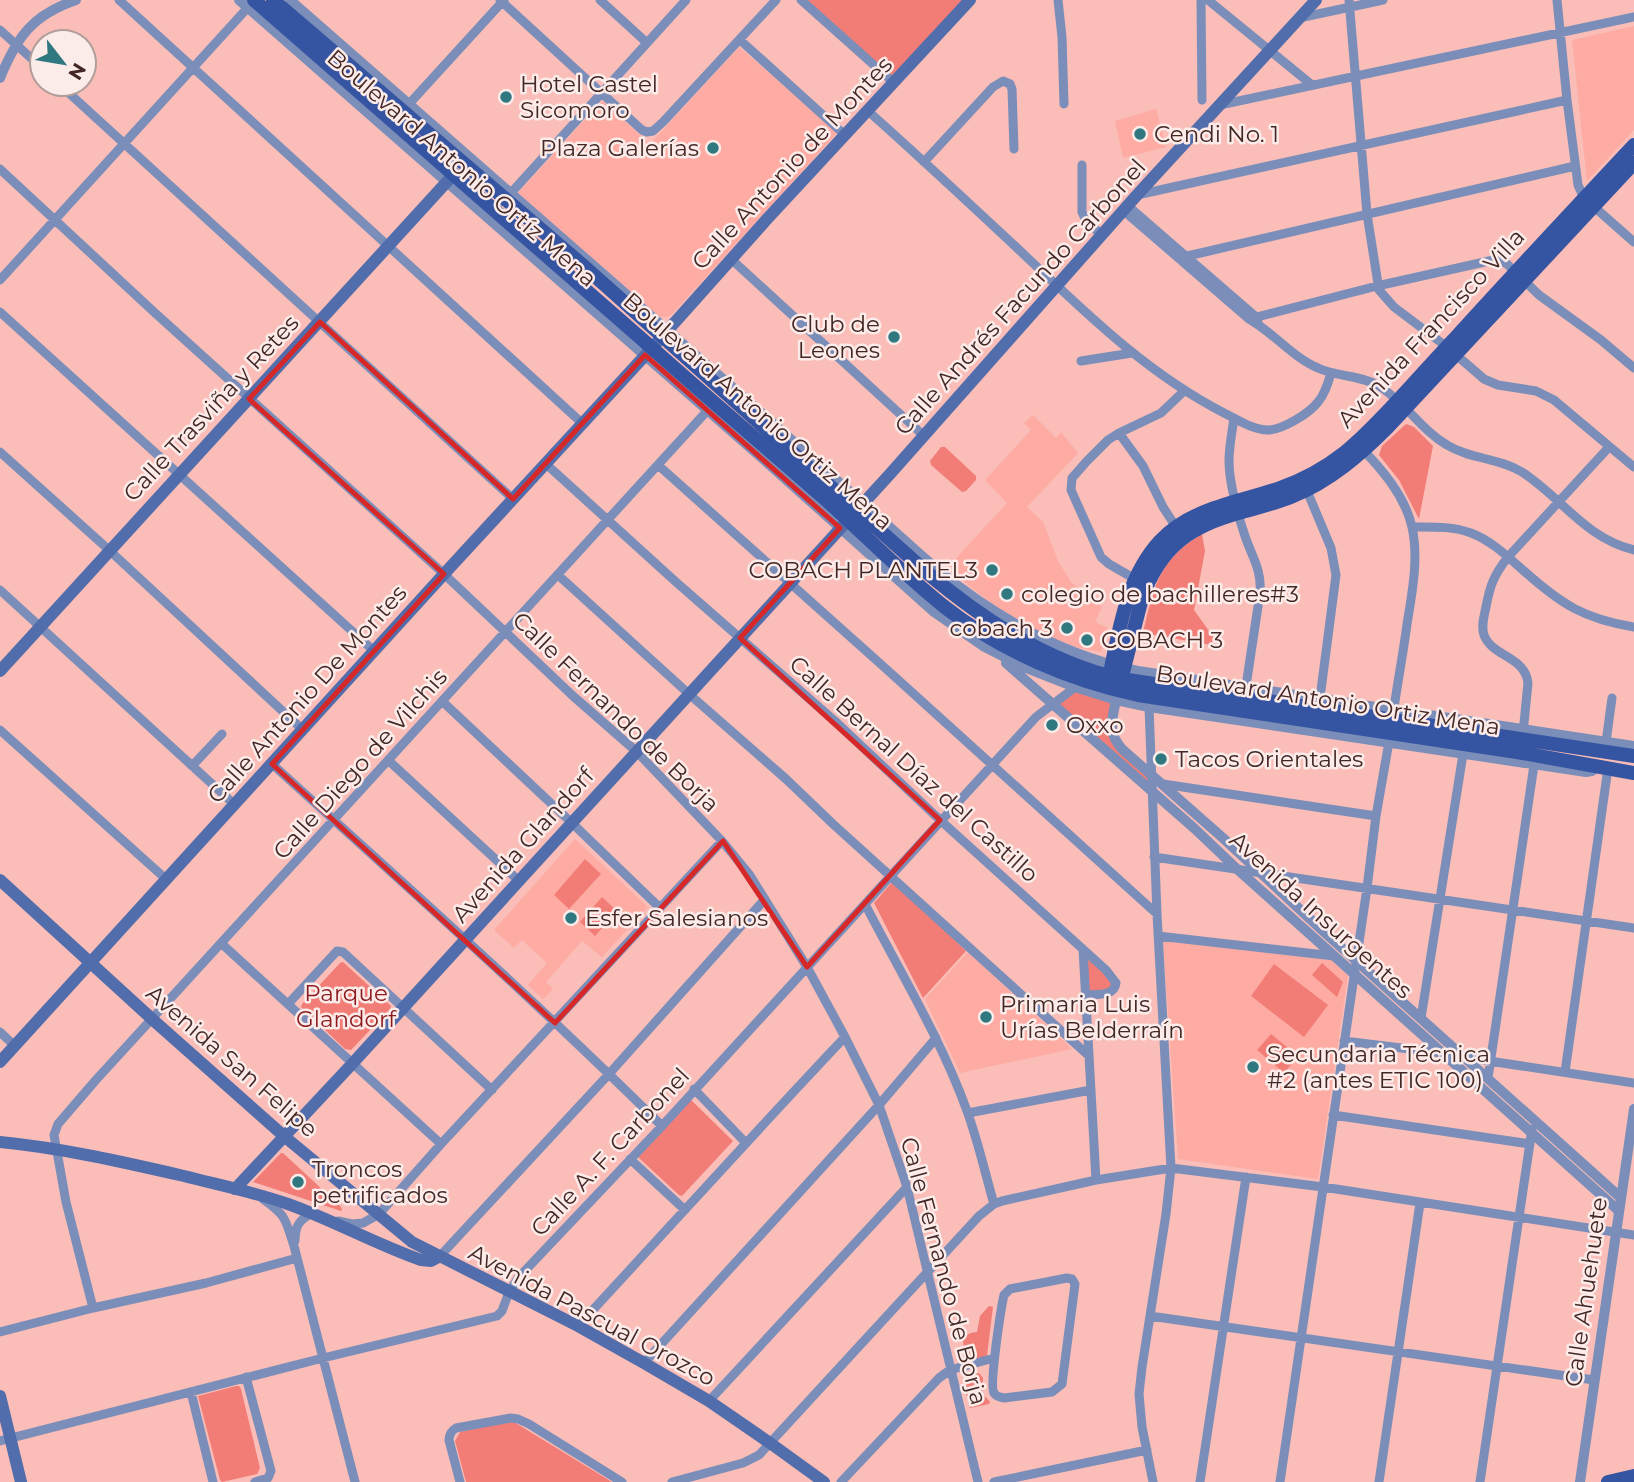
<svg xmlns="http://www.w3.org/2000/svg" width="1634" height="1482" font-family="Montserrat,sans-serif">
  <rect width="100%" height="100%" fill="#fabdb7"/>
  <path fill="#fdaba3" d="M1634,26V130L1587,181L1572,40Z
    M739,47L834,129L836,134L673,313L667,317H662L657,315L517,194L602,101L650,144Z
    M1156,109L1166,147L1123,158L1115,121Z
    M1033,415L1056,438L1061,432L1078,453L1027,507L1043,522L1058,561L1071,582L1102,607L1095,622L1108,628L1101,652L1075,647L1053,638L1007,616L947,568L1007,503L985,480L1031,430L1024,423Z
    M575,839L648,907L602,957L582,941L546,982L553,989L543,999L528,985L547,963L522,940L514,948L494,930Z
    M1163,941L1331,960L1348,975L1318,1179L1178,1159Z
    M968,952L1072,1049L960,1073L925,999Z"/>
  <path fill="#f17d76" d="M803,0H966L893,80Z
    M1406,424L1414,427L1433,446L1419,519L1399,480L1379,455L1382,446Z
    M941,447H945L976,476V480L966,491L962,492L931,465L930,461Z
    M1202,534L1205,551L1194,610L1214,638L1211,645L1143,633C1154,587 1158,560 1202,534Z
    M1076,688L1116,700L1112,730L1151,776L1152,791L1054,704Z
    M585,859L601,874L569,909L554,895Z
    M893,881L966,951L923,998L874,903Z
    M602,897L617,911L595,936L580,922Z
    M1083,949L1117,986L1085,995Z
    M343,962L391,1006L390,1009L351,1050L345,1049L301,1007L302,1004L340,963Z
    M1322,963L1343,982L1337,997L1312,975Z
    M1274,964L1328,1005L1304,1037L1251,996Z
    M1271,1034L1298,1056L1284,1073L1257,1050Z
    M690,1099L733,1141L682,1196L679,1195L639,1158L637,1156Z
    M281,1153H283L340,1206L342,1209L341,1211L253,1182Z
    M989,1306L993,1307L987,1355L986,1357L966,1361C966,1348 955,1334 977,1332L980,1316Z
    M979,1373L983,1378L982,1393L990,1402L989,1404L970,1408L963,1382L965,1381V1377Z
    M236,1386H239L241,1389L260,1468L257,1474L222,1482L220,1480L198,1396Z
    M510,1421L514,1422L612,1482H466L455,1441L460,1432Z"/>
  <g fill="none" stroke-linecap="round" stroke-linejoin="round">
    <path stroke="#7a8eb9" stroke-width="9" d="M119,0L583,424
      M500,0L642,130L647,132L653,131L663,122L776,0
      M600,0L646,42
      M801,0L894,83
      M1058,0L1062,37L1064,104
      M1201,0L1202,100
      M1208,0L1312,85
      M1349,0L1367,214L1379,290L1394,307L1447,347L1484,379L1498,385L1536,391L1554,400L1634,467
      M1557,0L1567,100L1578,185L1584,198L1634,242
      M1299,18L1383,0
      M0,30L42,68
      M740,40L845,135
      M59,84L513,499
      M409,104L504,0
      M1220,105L1634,17
      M868,111C913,151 957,192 1001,233C1071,298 1138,369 1224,413C1236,419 1253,430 1268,430C1282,430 1310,413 1318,402C1325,394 1328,383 1331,373
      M924,162L993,87L1003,81L1010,84L1012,89L1014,149
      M1082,165V212L1086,221L1102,235
      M0,169L154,312L444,574L573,696L637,752L722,841L749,874L807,967L845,1037L879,1105L907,1187L978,1482
      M1137,195L1567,100
      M1128,206L1256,317L1258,321
      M492,208L511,193L686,0
      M1124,211L1249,319C1274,333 1292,357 1318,368C1337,377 1361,375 1379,386C1405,402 1421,430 1447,445C1470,459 1499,458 1522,472C1562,498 1585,538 1634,550
      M1179,258L1575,166
      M731,259L924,436
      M0,280L251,4
      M0,312L374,651
      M1249,319L1377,286L1498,259L1507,264L1539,295L1601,340L1634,368
      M1081,361L1132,353
      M1234,418C1232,432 1229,447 1229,461C1229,482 1238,516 1245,536C1252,557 1262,570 1260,593L1246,686
      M1119,433L1143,466L1163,507L1176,527
      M1360,447C1382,469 1405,496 1412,527C1419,559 1412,593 1407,624C1403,655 1397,685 1393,715
      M0,452L109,550L303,730
      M546,464L676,582L837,723L940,820L1106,970L1116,983C1114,997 1097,994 1085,995
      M658,465L884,667L1157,914
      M1305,486L1331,548L1336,575L1320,698
      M1412,527C1432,527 1452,526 1471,533C1492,541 1508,557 1524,571C1561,604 1584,619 1634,627
      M558,575L689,694L786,779L833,824L1089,1056
      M1135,579L1109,564L1101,557L1071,490L1072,478L1087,461L1108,440L1119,433L1161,413L1184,391
      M0,590L235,805
      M443,702L572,823L660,908
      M1149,707L1157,914L1171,1168L1166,1214L1142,1367L1139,1394L1142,1427L1153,1482
      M0,730L167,880
      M1523,733L1528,683C1525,656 1492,657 1484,635C1481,627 1484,616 1486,607C1490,585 1494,575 1508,557L1609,447
      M1606,742L1612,698
      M389,761L519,881
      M272,764C403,883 536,1001 662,1126
      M192,766L222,734
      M1163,784L1376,816
      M1154,857L1634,928
      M865,904C900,972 941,1039 967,1111C978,1141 985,1173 994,1204
      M1158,936L1334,956
      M222,944L441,1144
      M1083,949L1096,1180
      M288,1004L337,951L343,952L492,1090
      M1421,1018L1463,754
      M0,1032L15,1046
      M1344,1041L1442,1053
      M1463,1057L1634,1083
      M1565,1072L1608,768
      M1488,1078L1534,765
      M694,1089L745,1142
      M968,1113L1091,1090
      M1333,1115L1530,1144
      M630,1159L685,1210
      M263,1199C287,1216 285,1219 294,1246L355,1482
      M338,1221L352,1224L363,1223L379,1214L441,1144L722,841
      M295,1241C295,1226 299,1220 312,1213
      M440,1256L609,1074L765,899
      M1067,1278L1072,1279L1075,1284L1062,1384L1052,1392L1004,1398C1000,1397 996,1397 994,1393C989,1385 1001,1308 1004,1295L1010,1289Z
      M93,1308L66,1202L54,1135L58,1124L95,1081L707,411
      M1150,1316L1594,1380
      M578,1326C667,1230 755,1132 845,1037
      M0,1332L93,1308L206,1283L297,1258
      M644,1363L879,1105L936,1038
      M246,1377L271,1471L268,1478L255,1482
      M191,1392L213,1482
      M709,1401L907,1187
      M0,1441L323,1358L497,1316L502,1311L509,1292L519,1277L662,1126L1036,717L1078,685
      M460,1482L449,1440C449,1435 451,1431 456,1428L511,1418L518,1419L529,1424L622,1482
      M672,1482L743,1463L759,1455L979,1216L994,1204L1002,1201L1096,1180L1171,1168L1323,1187L1634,1235
      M841,1482L939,1378L950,1370L994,1358
      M994,1482L1147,1450
      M1200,1482L1246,1177
      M1280,1482L1367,888L1376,816L1390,736
      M1379,1482L1420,1203
      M1480,1482L1532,1129"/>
    <path stroke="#7a8eb9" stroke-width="10" d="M239,0L762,458L934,612L983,646L1024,667L1075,687L1116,700L1149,707L1586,772L1592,771L1599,766
      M290,0L731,386L940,572C998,619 1065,656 1138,671L1634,746
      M0,78C17,37 32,15 76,0
      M1006,663L1195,829L1237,869L1619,1211
      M1116,700C1112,721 1107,732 1122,749L1223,838L1322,930L1621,1198
      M1580,1482L1634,1109"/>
    <path stroke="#516dac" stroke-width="12" d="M0,671L454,174
      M0,880L152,1019L285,1137L412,1242L578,1326L644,1363L709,1401L770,1443L824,1482
      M0,1062L444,574L652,348L767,219L970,0
      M0,1142C62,1148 123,1162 184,1176C219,1185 254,1192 288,1204C333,1220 375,1244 421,1260L431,1261L440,1256
      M235,1189L352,1064L890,474L1137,195L1316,0
      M0,1396L21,1482"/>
    <path stroke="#3554a2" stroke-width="14" d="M254,0L652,348C709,399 767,448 824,498C864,534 903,574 946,608C1001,651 1070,680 1138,695L1517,752L1634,773
      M273,0L587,269L924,570C981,619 1047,662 1121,679L1634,756
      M1108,682C1119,633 1125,579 1160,541C1192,507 1238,503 1280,488C1303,480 1325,468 1344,453C1365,436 1383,416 1401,397C1420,376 1439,355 1458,335C1516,271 1575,208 1634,145
      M1119,688L1142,598C1161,546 1190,526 1242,512C1259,507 1277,503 1293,496C1330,481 1360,455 1388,427L1634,163
      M1608,1482L1634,1476"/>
  </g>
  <path fill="none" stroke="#d62828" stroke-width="5" stroke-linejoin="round" d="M320,322L513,499L645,355L840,528L740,638L940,820L807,967L723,841L555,1023L272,764L444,574L249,399Z"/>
  <g fill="#307880" stroke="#fbebe9" stroke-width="2.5">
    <circle cx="506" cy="97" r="7"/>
    <circle cx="1140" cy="134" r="7"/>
    <circle cx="713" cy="148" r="7"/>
    <circle cx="894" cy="337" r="7"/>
    <circle cx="992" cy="570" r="7"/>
    <circle cx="1007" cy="594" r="7"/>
    <circle cx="1067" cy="628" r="7"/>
    <circle cx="1087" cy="640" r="7"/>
    <circle cx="1052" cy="725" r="7"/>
    <circle cx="1161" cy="759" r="7"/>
    <circle cx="571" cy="918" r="7"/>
    <circle cx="986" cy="1017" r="7"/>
    <circle cx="1253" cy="1067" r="7"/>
    <circle cx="298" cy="1182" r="7"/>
  </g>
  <g text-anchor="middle" stroke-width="5" stroke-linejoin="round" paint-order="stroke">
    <g font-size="23" fill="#432724" stroke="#fbebe9" text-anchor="start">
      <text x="520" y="92">Hotel Castel<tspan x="520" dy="26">Sicomoro</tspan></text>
      <text x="1154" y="142">Cendi No. 1</text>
      <text x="699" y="156" text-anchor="end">Plaza Galerías</text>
      <text x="880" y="332" text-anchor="end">Club de<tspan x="880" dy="26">Leones</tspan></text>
      <text x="978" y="578" text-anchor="end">COBACH PLANTEL3</text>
      <text x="1021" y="602">colegio de bachilleres#3</text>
      <text x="1053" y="636" text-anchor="end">cobach 3</text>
      <text x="1101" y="648">COBACH 3</text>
      <text x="1066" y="733">Oxxo</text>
      <text x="1175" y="767">Tacos Orientales</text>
      <text x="585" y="926">Esfer Salesianos</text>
      <text x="1000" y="1012">Primaria Luis<tspan x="1000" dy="26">Urías Belderraín</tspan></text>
      <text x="1267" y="1062">Secundaria Técnica<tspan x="1267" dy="26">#2 (antes ETIC 100)</tspan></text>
      <text x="312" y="1177">Troncos<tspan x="312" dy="26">petrificados</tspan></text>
    </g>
    <g font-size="23" fill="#432724" stroke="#fbebe9">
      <text transform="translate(792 163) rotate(-47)" y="8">Calle Antonio de Montes</text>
      <text transform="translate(462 168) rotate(41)" y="8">Boulevard Antonio Ortíz Mena</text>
      <text transform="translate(1020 297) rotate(-48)" y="8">Calle Andrés Facundo Carbonel</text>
      <text transform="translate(1431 328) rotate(-47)" y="8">Avenida Francisco Villa</text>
      <text transform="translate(211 408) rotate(-47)" y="8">Calle Trasviña y Retes</text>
      <text transform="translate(758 411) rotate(41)" y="8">Boulevard Antonio Ortiz Mena</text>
      <text transform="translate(307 694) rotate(-48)" y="8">Calle Antonio De Montes</text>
      <text transform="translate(1328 700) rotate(9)" y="8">Boulevard Antonio Ortiz Mena</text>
      <text transform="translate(616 712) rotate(44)" y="8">Calle Fernando de Borja</text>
      <text transform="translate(360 764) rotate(-48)" y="8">Calle Diego de Vilchis</text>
      <text transform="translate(914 769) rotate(42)" y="8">Calle Bernal Díaz del Castillo</text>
      <text transform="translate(523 845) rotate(-48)" y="8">Avenida Glandorf</text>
      <text transform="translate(1321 915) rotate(42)" y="8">Avenida Insurgentes</text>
      <text transform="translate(232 1061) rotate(41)" y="8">Avenida San Felipe</text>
      <text transform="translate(610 1152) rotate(-47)" y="8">Calle A. F. Carbonel</text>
      <text transform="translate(944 1271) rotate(75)" y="8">Calle Fernando de Borja</text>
      <text transform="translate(1586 1292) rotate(-82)" y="8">Calle Ahuehuete</text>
      <text transform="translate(592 1315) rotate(28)" y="8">Avenida Pascual Orozco</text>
    </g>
    <g font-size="23" fill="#8b1b1e" stroke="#fbebe9">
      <text x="346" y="1001">Parque<tspan x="346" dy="26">Glandorf</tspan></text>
    </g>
  </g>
  <g transform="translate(63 63) rotate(121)"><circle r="33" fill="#fbebe9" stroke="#b19d9a" stroke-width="2"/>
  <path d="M0-5L12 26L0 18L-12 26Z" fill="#307880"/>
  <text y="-10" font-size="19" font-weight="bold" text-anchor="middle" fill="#432724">N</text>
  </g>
</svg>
